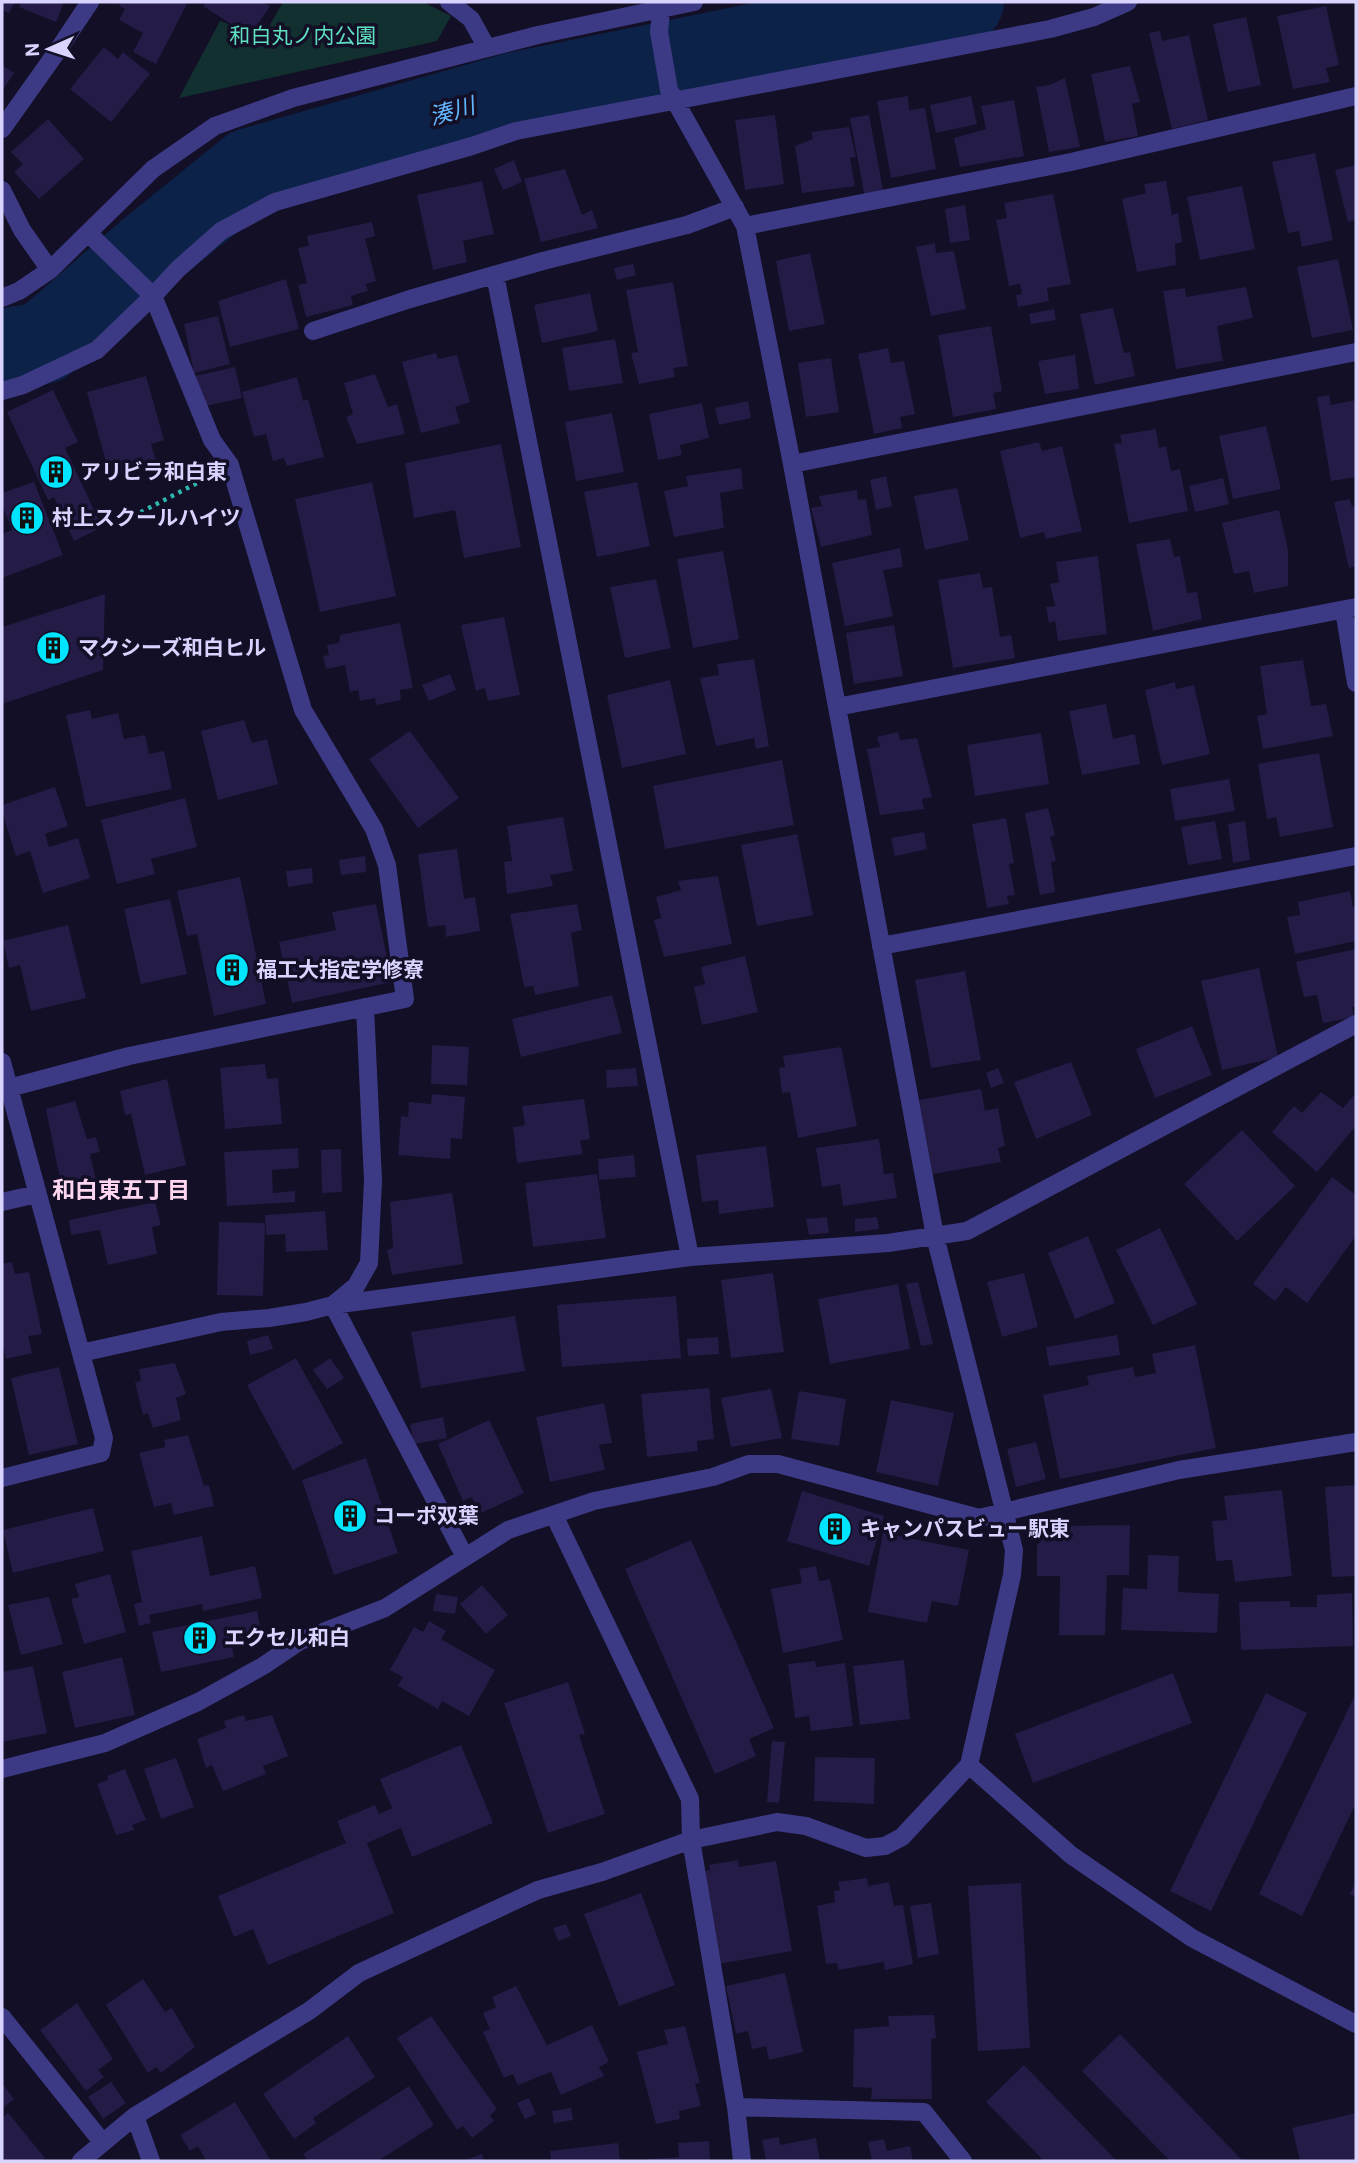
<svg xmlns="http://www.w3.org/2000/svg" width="1358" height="2163" font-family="Roboto,'Noto Sans JP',sans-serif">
  <rect width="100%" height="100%" fill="#130f26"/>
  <path fill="#12302f" d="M283,2H423L451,16L437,41L179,98L220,21L263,37Z"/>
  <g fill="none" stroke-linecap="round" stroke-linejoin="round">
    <path stroke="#0c2248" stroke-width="82" d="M2,350L43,343L150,250L250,169L516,93L963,2"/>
  </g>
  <path fill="#241b47" d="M2,2H15L9,13L2,10Z
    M21,2H64L56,22L19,7Z
    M122,2H183L187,4L156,64L133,52L143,33L119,20L125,9L119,6Z
    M206,2H263L270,6L250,36L203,6Z
    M1326,6L1339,65L1326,68L1330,82L1293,89L1277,16Z
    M1246,17L1261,85L1228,92L1213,24Z
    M1160,31L1162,41L1189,35L1208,120L1172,129L1149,33Z
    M104,47L118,59L123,52L150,74L111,122L70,89Z
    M2,65L14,73L2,91Z
    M1130,66L1140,102L1132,104L1138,136L1105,142L1091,74Z
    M1065,78L1080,147L1049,152L1036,87L1049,85Z
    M908,96L909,110L925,108L936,169L891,178L877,101Z
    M971,96L977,124L936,133L930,105Z
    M1014,100L1024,156L960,167L954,138L986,129L981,106Z
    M775,115L784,184L745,190L735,120Z
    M869,115L884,195L865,198L850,118Z
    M48,119L84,159L39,199L14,172L23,164L11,152Z
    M849,127L856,157L850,158L855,186L802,193L795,146L813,139L811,132Z
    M1315,153L1333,240L1302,247L1299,231L1288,233L1272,162Z
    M514,160L522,182L503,190L494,169Z
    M1356,165V220L1348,222L1335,170Z
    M565,169L582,215L592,210L598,228L541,242L524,179Z
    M482,181L494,234L463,241L467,262L433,270L417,195Z
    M1166,181L1172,215L1178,213L1182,242L1175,244L1176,265L1137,272L1122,199L1146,193L1144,184Z
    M1242,186L1255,249L1200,260L1187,197Z
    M1053,194L1071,284L1047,288L1049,301L1018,307L1016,295L1022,294L1020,284L1009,286L996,220L1007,218L1004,203Z
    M965,205L970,240L950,243L945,209Z
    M372,222L375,236L365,239L376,281L366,284L368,291L351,296L353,305L306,317L298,285L307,283L298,248L309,246L307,236Z
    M935,243L936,253L954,251L966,309L931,316L916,247Z
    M810,253L825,324L789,331L776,261Z
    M1338,259L1353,330L1312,338L1297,267Z
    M633,264L636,275L617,280L614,268Z
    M286,279L299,329L230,347L218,301Z
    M673,282L688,366L673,368L675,377L639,384L631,353L638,352L626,290Z
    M1246,287L1253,318L1217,326L1223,361L1176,369L1163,291L1185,288L1186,297Z
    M590,293L598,331L542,343L534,305Z
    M1113,308L1124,353L1130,352L1135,376L1095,385L1080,314Z
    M1054,309L1056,320L1031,324L1029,314Z
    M218,316L230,364L194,373L184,324Z
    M991,326L1002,391L993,393L996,409L953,417L938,335Z
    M615,339L623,383L569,391L562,348Z
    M888,348L891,363L904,361L915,414L900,417L902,428L874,434L858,354Z
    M436,353L438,359L457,355L470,402L455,407L460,423L421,433L402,362Z
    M1075,355L1079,389L1045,394L1038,361Z
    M831,358L839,412L806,417L798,363Z
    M235,367L242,398L202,407L195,376Z
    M375,374L388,407L397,404L405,434L357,444L346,417L353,414L344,383Z
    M146,376L164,440L151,444L157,464L110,477L87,392Z
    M297,377L303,401L308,399L324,457L287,466L284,458L273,461L266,434L254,437L242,392Z
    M53,390L78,442L65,448L102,527L74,541L54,497L48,500L7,412Z
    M1329,395L1331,405L1356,400V477L1331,481L1317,397Z
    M748,401L751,418L719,425L715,408Z
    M702,403L709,438L680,445L682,455L658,460L649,414Z
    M612,413L624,472L576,481L565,422Z
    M1266,426L1281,489L1233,499L1219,436Z
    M1156,429L1159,448L1166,446L1171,471L1180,469L1188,511L1129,523L1114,444L1122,443L1120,435Z
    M1039,442L1042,451L1062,446L1082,531L1046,539L1044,532L1020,538L1000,451Z
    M501,444L521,547L464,558L455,510L414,518L405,463Z
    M741,468L743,489L720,493L724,528L674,537L664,491L688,486L686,476Z
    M886,476L892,506L876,510L870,480Z
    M1223,478L1229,504L1195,512L1189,486Z
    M34,482L63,555L2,578V534L12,530L2,505V493Z
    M372,482L396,596L320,612L295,499Z
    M637,482L650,546L597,557L584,492Z
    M957,488L969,540L925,550L914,496Z
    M857,490L858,500L866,499L872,535L821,547L811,508L822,506L819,496Z
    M1350,499L1352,507L1356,506V566L1349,568L1334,502Z
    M1279,510L1288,550V586L1254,593L1249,571L1234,574L1222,523Z
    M1170,539L1174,557L1180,556L1187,593L1197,592L1202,619L1153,631L1136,544Z
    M900,548L903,567L883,570L893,616L845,626L832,563Z
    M723,551L739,639L693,648L677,559Z
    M1098,556L1107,634L1058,641L1055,621L1049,623L1046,607L1055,606L1050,584L1059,582L1056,562Z
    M980,573L983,588L992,587L1000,637L1011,635L1015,658L953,668L938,580Z
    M656,579L671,648L625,658L610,587Z
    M105,594L103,670L2,704V627Z
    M504,617L520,695L488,701L485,688L476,691L461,625Z
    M400,623L413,688L400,690L401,700L376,705L375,698L360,701L358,690L350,692L345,665L326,669L323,656L329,655L327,645L339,643L340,635Z
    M894,625L903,676L854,684L846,633Z
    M754,659L769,746L756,749L754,738L716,746L700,678L719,675L717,664Z
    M1303,660L1311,706L1326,704L1333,736L1263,749L1257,716L1267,714L1260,666Z
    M450,674L456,690L429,701L422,685Z
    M670,680L686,754L622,768L607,695Z
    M1175,682L1176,689L1194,685L1210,754L1162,765L1145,690Z
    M1106,704L1113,739L1135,734L1140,764L1082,775L1069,711Z
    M90,710L92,719L118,713L124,739L145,735L149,754L164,751L172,789L86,807L66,715Z
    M244,720L252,743L267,739L278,784L218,800L201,731Z
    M410,731L459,798L418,828L369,759Z
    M898,732L900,740L917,738L932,797L922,799L924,809L880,815L867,749L880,747L877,737Z
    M1041,733L1049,784L975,796L967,745Z
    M1319,753L1333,827L1280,837L1276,817L1267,819L1258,764Z
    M782,760L794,825L665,849L653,786Z
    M1229,779L1235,811L1175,821L1170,789Z
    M55,787L68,826L45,834L49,847L78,838L90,878L43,893L30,851L16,856L2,812V805Z
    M185,798L197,847L151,859L155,874L117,884L101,820Z
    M1048,808L1055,835L1050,837L1056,861L1051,862L1055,892L1040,895L1025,813Z
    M563,817L573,871L550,875L553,886L507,894L504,862L512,861L507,826Z
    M1006,818L1014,863L1009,864L1015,895L1007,896L1009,904L987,908L972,824Z
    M1215,821L1222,859L1188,865L1181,827Z
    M1245,821L1250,860L1233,863L1228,824Z
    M924,832L927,849L895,856L891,838Z
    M797,834L813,915L757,926L741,845Z
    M457,849L464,899L475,897L480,931L446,937L445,925L428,927L418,854Z
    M365,856L366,872L341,875L339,860Z
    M312,868L313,883L288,887L286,871Z
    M718,876L732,944L664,957L654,920L661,918L656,897L681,890L678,881Z
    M240,877L266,1004L214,1016L197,934L187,936L177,891Z
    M1350,891L1353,907H1356V941L1295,954L1287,917L1300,915L1298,902Z
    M170,899L187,974L141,984L124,909Z
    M376,904L392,982L292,1003L279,942L336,930L332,912Z
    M577,904L582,930L571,933L579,986L535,995L533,986L524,987L510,914Z
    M68,925L86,998L31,1011L20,965L9,968L3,941Z
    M1356,949V1006L1352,1007L1354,1017L1323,1023L1317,995L1304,997L1296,962Z
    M745,956L758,1012L702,1025L694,987L705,984L701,967Z
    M1259,968L1278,1057L1222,1070L1201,981Z
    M965,971L981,1060L931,1068L915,980Z
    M612,995L622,1033L521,1057L512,1019Z
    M1192,1026L1212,1075L1155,1098L1136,1049Z
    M432,1045L469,1047L467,1085L431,1084Z
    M841,1047L857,1126L798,1138L790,1092L782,1093L779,1068L785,1067L783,1056Z
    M1071,1062L1092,1115L1036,1139L1014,1082Z
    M265,1064L267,1079L278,1078L282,1124L225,1129L220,1068Z
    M636,1068L638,1086L607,1088L606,1070Z
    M998,1068L1004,1083L991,1088L986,1073Z
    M167,1079L186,1165L145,1175L131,1114L125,1115L120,1091Z
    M981,1089L985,1111L998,1108L1005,1146L998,1148L1001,1162L933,1174L919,1100Z
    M1321,1092L1343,1108L1356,1093V1126L1317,1172L1272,1132L1294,1106L1302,1113Z
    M432,1094L465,1097L462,1139L451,1138L450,1159L398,1155L401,1116L408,1117L409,1102L431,1104Z
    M584,1099L590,1139L580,1141L583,1154L517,1163L513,1127L525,1125L522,1106Z
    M75,1101L87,1139L96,1137L100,1152L90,1154L97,1185L64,1199L46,1109Z
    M1242,1130L1295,1186L1237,1241L1184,1184Z
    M879,1139L884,1174L893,1173L897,1198L843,1206L840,1184L822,1187L816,1148Z
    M766,1146L774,1207L719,1214L718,1200L702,1202L696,1155Z
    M298,1148L299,1168L272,1170L273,1193L295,1191V1202L227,1206L224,1152Z
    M341,1149L342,1192L322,1193L321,1150Z
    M634,1155L636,1177L599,1180L598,1159Z
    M597,1174L606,1238L533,1247L525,1183Z
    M1332,1177L1356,1195V1236L1307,1303L1286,1287L1275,1301L1253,1284Z
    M452,1193L463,1264L392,1275L387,1250L393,1248L390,1202Z
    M155,1202L161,1225L152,1227L157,1254L108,1265L100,1230L71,1235L69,1220Z
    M325,1211L328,1250L286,1252L285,1234L266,1235L265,1215Z
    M827,1217L829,1233L809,1235L806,1219Z
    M877,1217L879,1229L855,1232V1219Z
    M219,1222L265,1223L263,1296L217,1295Z
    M1160,1228L1197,1304L1153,1325L1116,1250Z
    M1088,1236L1115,1303L1075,1319L1048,1253Z
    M12,1262L15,1274L29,1272L42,1334L28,1336L32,1353L6,1359L2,1341V1264Z
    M773,1273L784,1352L731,1358L721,1280Z
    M1024,1273L1038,1327L1002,1337L987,1282Z
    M918,1282L933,1344L921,1346L906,1284Z
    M898,1284L910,1349L830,1364L818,1299Z
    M676,1296L681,1358L562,1367L557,1305Z
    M515,1316L525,1371L421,1388L411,1332Z
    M268,1335L273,1349L250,1355L247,1341Z
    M1117,1335L1120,1355L1049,1366L1046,1347Z
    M718,1337L719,1354L688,1356L687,1339Z
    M1195,1345L1216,1448L1060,1479L1043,1395L1089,1385L1087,1376L1133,1367L1135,1377L1156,1373L1152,1354Z
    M296,1358L343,1443L293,1470L247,1385Z
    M330,1358L344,1378L327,1389L313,1370Z
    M175,1363L186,1394L176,1398L181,1420L153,1428L148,1413L143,1415L135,1382L141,1381L139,1369Z
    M59,1367L78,1444L29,1455L11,1378Z
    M709,1388L714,1439L697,1441L698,1451L647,1457L641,1394Z
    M771,1389L782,1438L731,1447L721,1398Z
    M799,1391L846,1399L839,1446L791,1439Z
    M891,1400L954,1413L938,1486L876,1472Z
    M604,1403L612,1443L599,1445L605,1470L550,1482L536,1417Z
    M443,1417L447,1438L414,1444L410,1424Z
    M489,1420L524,1493L479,1514L472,1497L463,1501L438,1444Z
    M188,1435L204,1486L209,1485L214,1506L174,1515L171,1503L154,1507L139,1453L165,1447L164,1440Z
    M1036,1442L1046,1479L1016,1487L1007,1449Z
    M366,1458L398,1553L334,1575L302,1480Z
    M1356,1485V1576L1332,1577L1325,1487Z
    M1282,1490L1292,1576L1235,1582L1232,1560L1216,1561L1212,1521L1227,1520L1224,1496Z
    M802,1491L884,1516L869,1566L787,1541Z
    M93,1508L104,1551L13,1573L3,1530Z
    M1130,1525L1129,1575H1107L1105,1635H1059L1060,1576H1037V1545L1052,1530H1061L1060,1526Z
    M883,1533L969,1550L958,1606L932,1601L927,1623L868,1612Z
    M202,1536L210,1576L255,1566L262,1598L203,1611L202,1604L149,1615L151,1623L139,1626L134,1604L142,1602L131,1551Z
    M691,1540L774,1728L749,1739L756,1756L715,1774L625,1569Z
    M1148,1555L1179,1556L1178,1592L1219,1594L1217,1633L1121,1630L1123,1588L1147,1589Z
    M816,1566L819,1581L830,1579L843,1640L783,1653L771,1589L802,1583L799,1569Z
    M110,1574L126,1632L84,1644L71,1599L79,1597L75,1584Z
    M482,1585L508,1615L486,1634L460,1604Z
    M1352,1593L1353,1646L1241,1650L1239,1602L1290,1601V1607H1317V1595Z
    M436,1594L458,1597L455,1614L433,1611Z
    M49,1597L63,1644L21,1655L8,1605Z
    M257,1611L262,1635L231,1641L234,1657L161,1672L152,1632Z
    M429,1621L446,1631L441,1639L495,1670L469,1716L442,1701L438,1709L398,1686L403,1677L390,1670L414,1627L423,1632Z
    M122,1657L135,1715L75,1728L62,1672Z
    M904,1660L910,1719L860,1725L853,1666Z
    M815,1661L816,1667L845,1663L853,1726L811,1731L809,1716L795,1718L788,1664Z
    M33,1666L47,1733L2,1742V1672Z
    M1173,1673L1192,1723L1033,1783L1015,1734Z
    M568,1682L585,1734L579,1735L605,1814L548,1833L504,1703Z
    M1266,1693L1307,1713L1211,1911L1170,1891Z
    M1356,1693V1803L1302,1916L1259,1894Z
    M244,1715L246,1721L272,1715L288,1756L263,1766L266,1774L223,1791L212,1765L206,1768L197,1739L226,1728L224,1721Z
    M772,1741L785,1742L779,1803L767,1802Z
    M461,1745L493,1823L412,1857L401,1828L367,1843L394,1913L268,1965L253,1929L234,1937L218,1896L346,1843L337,1821L375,1805L379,1814L392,1808L380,1779Z
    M815,1757L875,1758L874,1804L814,1801Z
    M176,1758L194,1807L161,1819L144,1769Z
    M125,1769L146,1820L132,1825L134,1830L116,1835L97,1784L108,1780L107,1776Z
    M738,1860L739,1867L776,1861L792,1951L718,1964L702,1872L710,1870L709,1865Z
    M867,1878L868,1886L889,1882L894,1906L903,1905L913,1964L885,1970L884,1962L838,1970L837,1963L826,1964L817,1906L835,1902L834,1891L840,1890L838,1882Z
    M1356,1881V1897L1350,1894Z
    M1021,1883L1030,2048L978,2051L968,1886Z
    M641,1893L675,1985L619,2006L584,1914Z
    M931,1903L939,1954L918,1958L910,1906Z
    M566,1924L571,1936L558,1941L553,1928Z
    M785,1973L803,2052L769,2060L766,2046L752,2049L748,2031L736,2034L726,1986Z
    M143,1979L165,2012L172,2008L195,2047L161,2073L156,2067L148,2073L106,2005Z
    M516,1986L547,2045L592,2025L609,2062L599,2067L604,2076L561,2095L551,2072L518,2085L513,2074L504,2078L483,2032L490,2029L483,2013L496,2007L492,1997Z
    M77,2003L113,2059L98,2070L104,2077L86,2091L40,2030Z
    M934,2015L936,2038L931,2039L932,2099H871L872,2088L853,2087L854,2029L889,2026L888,2016Z
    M431,2016L497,2109L490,2115L494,2121L472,2138L463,2126L457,2130L397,2038Z
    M685,2026L700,2083L695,2084L701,2106L679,2111L680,2119L656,2124L637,2052L668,2044L664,2030Z
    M1120,2034L1243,2161H1170L1082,2071Z
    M348,2036L375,2077L313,2118L316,2123L294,2139L263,2094Z
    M1024,2065L1117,2161H1044L986,2102Z
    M111,2082L126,2103L103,2119L88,2097Z
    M2,2083L14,2099L2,2109Z
    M409,2086L434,2125L378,2161H308L303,2154Z
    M529,2098L536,2114L525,2119L517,2103Z
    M235,2102L271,2161H206L198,2146L190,2151L180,2135Z
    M571,2108L573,2120L554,2123L552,2111Z
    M8,2113L45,2158L40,2161H2V2118Z
    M1356,2113V2161H1300L1292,2128Z
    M779,2137L780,2145L816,2138L820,2161H766L762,2140Z
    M884,2139L887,2151L910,2146L913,2161H872L868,2142Z
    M709,2141L710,2161H648V2159L679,2157L678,2143Z
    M618,2143L620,2161H551L550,2151Z
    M482,2154L484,2161H462Z"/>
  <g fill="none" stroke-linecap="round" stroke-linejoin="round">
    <path stroke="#2fb8b0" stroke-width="4.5" stroke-dasharray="3.5 5" stroke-linecap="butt" d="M118,524L201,481"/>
    <path stroke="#3d3a85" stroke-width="18" d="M449,2L471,19L487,48
      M2,129L56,53L90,2
      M2,190L22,230L50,270
      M745,226L1071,162L1356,96
      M495,275L690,1257
      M2,298L19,291L50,270L153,169L215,126L293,98L538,35L694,2
      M313,331L410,299L543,261L687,225L735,207
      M2,391L23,385L97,350L153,296L178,269L221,231L275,202L472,146L516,131L1050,29L1094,17L1128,2
      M792,464L1356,352
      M1344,610L1356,683
      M837,707L1356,607
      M881,946L1356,856
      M2,1062L104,1438L101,1453L2,1478
      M9,1088L129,1056L405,999L387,865L374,829L303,710L230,465L212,440L153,296L88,233
      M2,1202L37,1194
      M81,1353L221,1322L269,1318L306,1312L333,1305L356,1286L369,1263L373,1181L365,1007
      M554,1515L690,1799L691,1840L736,2107L742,2161
      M465,1557L333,1305L690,1257L888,1243L967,1231L1356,1024
      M969,1765L1071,1855L1192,1938L1356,2024
      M2,1769L105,1743L198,1702L263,1666L300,1641L385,1608L508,1530L594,1501L713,1477L749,1464H778L979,1518L1179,1470L1356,1442
      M2,2017L103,2143
      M736,2107L924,2112L963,2161
      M135,2116L151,2161
      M81,2161L135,2116L309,2011L359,1973L538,1890L602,1872L691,1840L777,1822L806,1826L866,1848L885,1846L902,1837L969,1765L1012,1575L1014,1550L935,1236L792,464L745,226L669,90L659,32L662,2"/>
  </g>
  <defs>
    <g id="building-disc" transform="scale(1.75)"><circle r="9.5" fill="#00e5ff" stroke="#130f26"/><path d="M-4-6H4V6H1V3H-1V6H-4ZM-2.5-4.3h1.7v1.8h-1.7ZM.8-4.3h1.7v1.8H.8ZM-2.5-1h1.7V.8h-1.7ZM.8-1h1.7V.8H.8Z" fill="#111"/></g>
  </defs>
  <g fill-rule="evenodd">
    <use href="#building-disc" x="56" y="472"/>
    <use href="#building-disc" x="27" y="518"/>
    <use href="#building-disc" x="53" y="648"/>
    <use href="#building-disc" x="232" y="970"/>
    <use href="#building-disc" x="350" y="1516"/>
    <use href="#building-disc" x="835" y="1529"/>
    <use href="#building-disc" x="200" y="1638"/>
  </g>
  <g text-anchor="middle" stroke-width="7" stroke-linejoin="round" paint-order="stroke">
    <g font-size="21" fill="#5fe0c0" stroke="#130f26">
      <text x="303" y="43">和白丸ノ内公園</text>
    </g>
    <g font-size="21" font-weight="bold" fill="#d9d4ff" stroke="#130f26" text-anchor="start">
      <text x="80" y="479">アリビラ和白東</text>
      <text x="52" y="525">村上スクールハイツ</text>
      <text x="78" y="655">マクシーズ和白ヒル</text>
      <text x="256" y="977">福工大指定学修寮</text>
      <text x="374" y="1523">コーポ双葉</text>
      <text x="860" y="1536">キャンパスビュー駅東</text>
      <text x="224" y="1645">エクセル和白</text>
    </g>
    <g font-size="23" font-style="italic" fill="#62b6ff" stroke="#130f26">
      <text transform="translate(452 111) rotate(-16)" y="8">湊川</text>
    </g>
    <g font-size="23" font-weight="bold" fill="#ffd6f0" stroke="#130f26">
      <text x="121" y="1198">和白東五丁目</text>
    </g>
  </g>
  <rect width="1358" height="2163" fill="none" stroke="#d9d4ff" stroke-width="7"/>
  <g transform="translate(49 49) rotate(267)" stroke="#130f26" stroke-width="5" paint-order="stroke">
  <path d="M0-5L12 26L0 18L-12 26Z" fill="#d9d4ff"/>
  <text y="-10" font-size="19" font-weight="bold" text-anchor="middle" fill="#d9d4ff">N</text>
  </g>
</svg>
